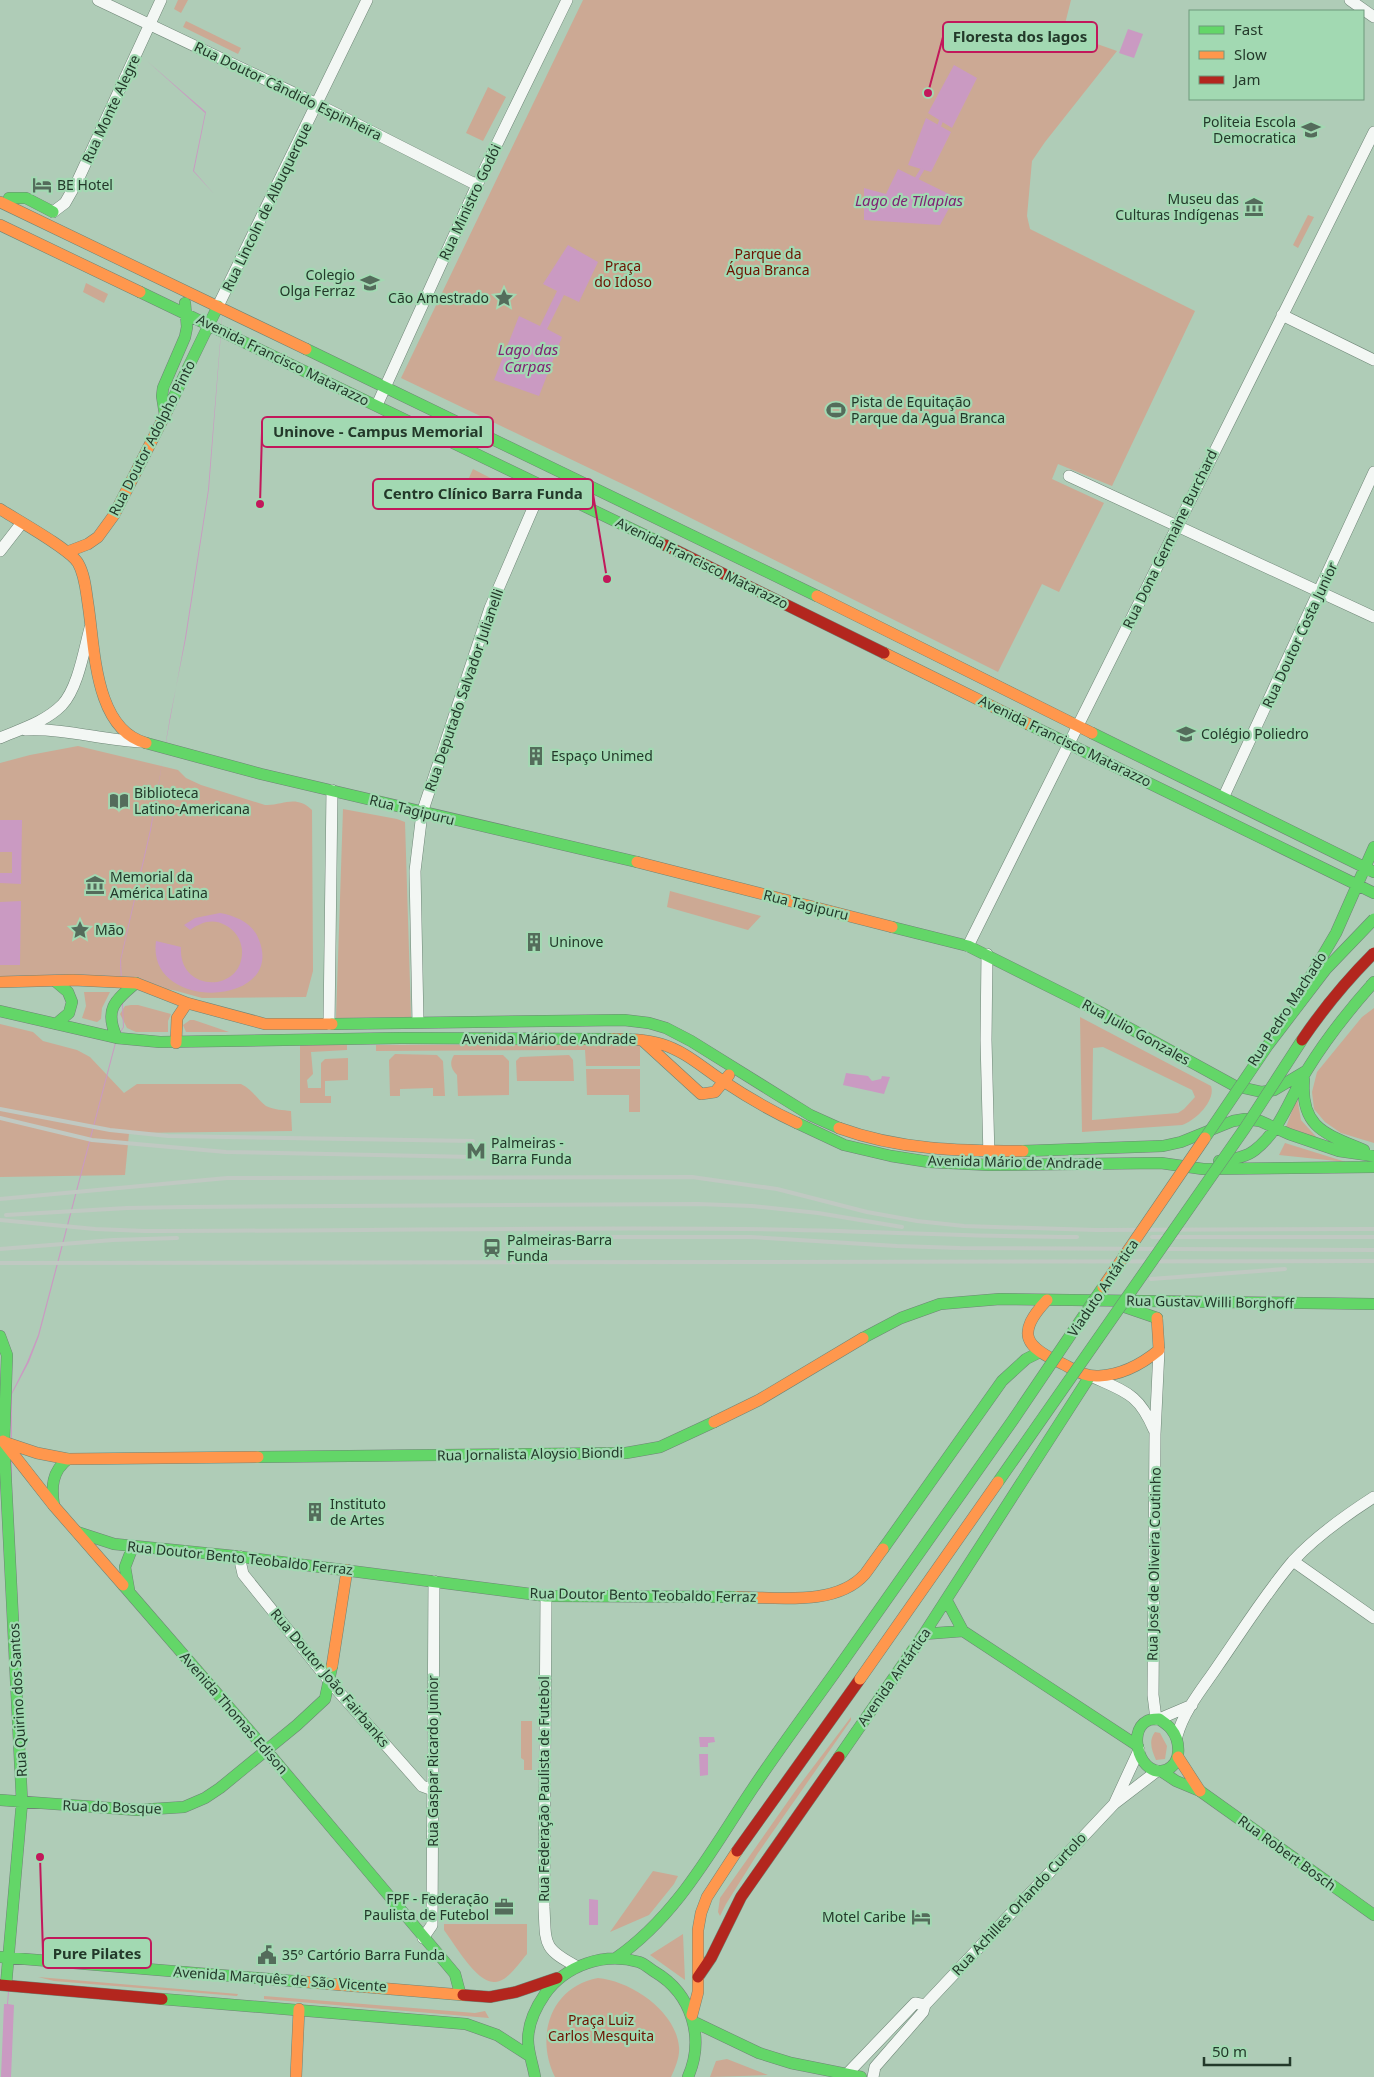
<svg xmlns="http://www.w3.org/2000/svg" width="1374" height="2077" font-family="'Noto Sans',sans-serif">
  <rect width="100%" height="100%" fill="#afccb7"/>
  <path fill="#cca994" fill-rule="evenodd" d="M178,0H188L181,13L174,9Z
    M583,0H1071L1063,32L1117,51L1045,142L1032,161L1027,216L1030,229L1195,311L1112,486L1058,464L1052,479L1104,503L1059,592L1042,584L998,672L633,489L401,378Z
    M186,21L241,48L238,54L183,27Z
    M488,87L506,97L483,141L466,133Z
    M1308,215L1314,217L1298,248L1293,245Z
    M86,283L108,294L104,303L83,292Z
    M473,469L500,483L495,494L468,480Z
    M78,746L178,770L186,778L201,785L265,805C283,806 295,794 312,810L313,971L306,997L202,998L173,990L0,976V763L30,755Z
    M343,809L397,819L405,822L411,1017L336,1018Z
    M670,891L761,916L748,930L667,907Z
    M84,992H110L102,1008L101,1019L97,1022L82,1018L86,1006Z
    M131,1005H138L171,1014L168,1021V1032H136L127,1028L120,1014L125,1006Z
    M1374,1008V1143L1341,1133L1325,1122L1314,1109L1312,1092L1317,1072L1362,1017Z
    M1080,1017L1211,1086C1216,1101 1195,1121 1182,1125L1082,1132ZM1103,1047L1192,1090L1195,1097L1184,1109L1178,1113L1092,1120L1093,1048Z
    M190,1020H194L229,1032H186L183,1025Z
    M0,1024L33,1032L43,1041L77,1050L90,1057L124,1093L137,1084H241C252,1089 257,1099 266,1106C274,1110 283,1110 291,1111L292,1131L129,1133L125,1175L0,1177Z
    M640,1044V1066H586L585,1050L376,1051V1045Z
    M300,1045H347V1050L311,1052L313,1074L307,1080L308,1088H321V1063L325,1059L348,1058V1080L325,1081V1096H331V1103H300Z
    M395,1054L437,1055L443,1061L445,1096H433V1088L400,1089V1096H390L389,1060Z
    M454,1055H503L509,1061V1095L458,1096L457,1075C451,1069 449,1063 454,1055Z
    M569,1055L573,1060L574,1081H517L516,1061L520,1057Z
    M586,1069H640V1112H629V1095H587Z
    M1297,1097L1301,1120L1320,1141L1285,1130Z
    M1285,1143L1346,1162L1279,1155Z
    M851,1717V1720L758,1853L726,1904L720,1916L718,1912L720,1898L798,1787Z
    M521,1721H532V1770H524V1760L521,1758Z
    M1155,1732L1160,1733L1167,1746L1165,1759L1156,1760C1152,1751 1148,1741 1155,1732Z
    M653,1871L678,1876L674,1884L649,1915L610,1932Z
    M444,1924H527V1954C519,1963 508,1981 495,1982C477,1984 454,1943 444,1930Z
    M683,1934L685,1980L650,1955Z
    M38,1977L238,1994L237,1996L54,1981Z
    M598,1978C631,1981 676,2011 679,2047C680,2057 675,2068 671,2077H555C535,2037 550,1987 598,1978Z
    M264,1996L475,2013L485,2011L489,2018L264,1999Z
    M727,2059L768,2075L710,2077L716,2061Z"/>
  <path fill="#ca9ac2" d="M90,0L131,17L147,61L206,112L194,171L214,194L225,281L209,489L186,638L170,717L151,830L121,960L124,1027L117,1039L39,1336L29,1362L12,1394V1543L24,1805L8,2004L14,2005L11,2077H1L4,2004H7L23,1805L11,1543V1394L27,1362L38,1335L116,1039L123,1027L120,961L150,830L185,638L208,490L225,281L214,194L193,171L205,113L147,61L131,17Z
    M1128,29L1143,34L1134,58L1119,53Z
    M954,65L977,78L952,128L928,113Z
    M926,118L951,132L931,172L908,165Z
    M898,169L955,197L940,225L864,220V188L886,194Z
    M568,245L598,262L579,302L564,295L547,329L562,337L539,396L494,380L519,316L540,326L557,291L543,284Z
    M0,820H22L21,884L0,883V873H12V852H0Z
    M21,901L20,965H0V902Z
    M220,913C236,916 253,923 259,940C286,1007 146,1013 156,941L181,947C178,994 244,993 242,950C241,939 235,930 225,925C213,918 201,922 190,930L184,925L195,918Z
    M846,1073L868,1076L872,1081L881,1079L882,1076L890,1077L884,1094L843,1085Z
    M699,1737H714L715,1742L708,1743V1747H700Z
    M699,1754H708V1775L700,1776Z
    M589,1899L598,1900V1925H589Z"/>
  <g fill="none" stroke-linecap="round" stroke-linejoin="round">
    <path stroke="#ca9ac2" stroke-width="4" d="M939,126L941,121
      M917,178L922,170"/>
    <g stroke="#6e8576" stroke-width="12">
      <path id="street" d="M98,0L317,104L477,185
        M1350,0L1374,17
        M53,212L65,203L77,182L161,0
        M218,306L367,0
        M1282,315L1374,360
        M377,405L477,185L567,0
        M1069,476L1374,617
        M0,551L21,524
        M25,730C64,728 102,740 141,742
        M0,738C21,729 45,722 62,705C78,688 84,650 90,628
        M1224,796L1374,472
        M968,946L1374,132
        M987,954L986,1040L989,1157
        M418,1022L415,871L422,813L490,608L543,485
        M329,1024L332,790
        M1093,1377C1126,1392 1139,1394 1154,1430
        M239,1556L243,1574L330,1682L422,1786L433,1790
        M1293,1561L1374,1618
        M546,1596L544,1907C546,1944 542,1948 576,1966
        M1156,1719L1153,1695L1155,1434L1159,1350
        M1159,1719L1192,1705
        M1177,1736C1184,1710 1203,1688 1217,1667C1242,1631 1265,1594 1293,1561C1316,1536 1346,1515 1374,1497
        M1115,1802L1139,1750
        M423,1938L432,1925L434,1581
        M847,2074L915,2003L925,2005
        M873,2077L875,2067L923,2012L925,2005L1114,1804L1157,1771"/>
    </g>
    <g stroke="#6e8576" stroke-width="12">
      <path id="fast" d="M9,198H26L53,212
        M140,292L665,545
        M306,349L817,596
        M167,411L218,306
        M165,415L162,396L163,388L185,337L187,327L185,303
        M1028,724L1374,893
        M1092,733L1374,872
        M146,743L261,774L637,862
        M892,927L968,946L1098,1011L1235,1086L1262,1092L1274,1090L1306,1071
        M1309,979L1336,933L1374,847
        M55,981L68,992L72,1002L69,1013L56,1024
        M1371,985L1374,983
        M0,1011L117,1038L160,1042L400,1038L612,1039
        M332,1024L624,1020L649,1023L666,1028L691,1041L810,1115L839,1128
        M117,1038C104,1010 114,1001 136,983
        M1304,1080C1300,1128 1326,1134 1364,1150
        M797,1123L844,1145L891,1156L929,1162L989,1165L1161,1163L1203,1169L1374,1167
        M1023,1151L1163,1146L1181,1142L1233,1121L1245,1119L1260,1121L1289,1134L1339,1151L1374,1156
        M1219,1161C1231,1159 1245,1158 1255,1150C1281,1130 1290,1097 1307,1070C1326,1039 1349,1010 1374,982
        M1122,1306L1157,1318
        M0,1336L7,1355L4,1442L22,1802L6,1985
        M863,1338L901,1318L940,1304L1000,1299L1374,1304
        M258,1457L626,1453L660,1447L714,1422
        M54,1506C51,1487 52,1471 68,1459
        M77,1532L114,1544L234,1556L546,1596L736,1597
        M883,1549L1002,1381L1026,1359L1038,1353
        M123,1585L266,1750L455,1974L460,1993
        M129,1590L125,1567L133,1546
        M947,1601L963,1631L1138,1746
        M924,1634L963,1631
        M1159,1719C1163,1722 1168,1725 1171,1729C1180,1740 1183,1763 1166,1770C1141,1779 1126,1732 1147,1721C1150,1719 1156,1719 1159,1719Z
        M839,1757L924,1634L1090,1376
        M1161,1771L1176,1781L1200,1791L1374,1915
        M0,1800L137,1810L184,1807L205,1798L220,1788L297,1725L325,1699L332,1666
        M0,1957L306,1982
        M616,1958C678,1915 712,1849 753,1788C781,1746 812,1705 841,1664
        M162,1999L466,2024L497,2035L528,2055
        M694,2022L759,2053L791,2063L861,2077
        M535,2077C533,2065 528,2052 528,2040C528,2024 536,2007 545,1994C566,1965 604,1952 639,1962C645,1964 650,1969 655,1972C692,1994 705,2038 688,2077"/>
    </g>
    <g stroke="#6e8576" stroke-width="12">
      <path id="slow" d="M0,202L306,349
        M0,225L140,292
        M0,509C17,520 70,549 78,563C85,575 86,591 88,604C95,648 94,729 146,743
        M67,552L88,544L98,537L114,515L167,411
        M817,596L1092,733
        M884,653L1028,724
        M637,862L892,927
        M0,982L73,980L136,983L187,1003L265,1024H332
        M612,1039C629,1039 645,1039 661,1044C685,1051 703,1068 723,1081C747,1097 771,1111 797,1123
        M642,1040L701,1094L715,1092L729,1075
        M176,1043L177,1018L187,1003
        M839,1128C899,1150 960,1151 1023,1151
        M1047,1300C1015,1334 1025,1347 1063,1364C1075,1370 1085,1377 1099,1376C1121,1375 1142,1364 1159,1350L1157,1318
        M714,1422L759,1400L863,1338
        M3,1441L54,1506L123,1585
        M4,1442L37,1453L68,1459L258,1457
        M736,1597C776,1597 836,1607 865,1574C871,1566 877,1557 883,1549
        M332,1666L347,1570
        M1178,1757L1200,1791
        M306,1982L463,1995
        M692,2015L698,1992V1930L701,1913L707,1897L737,1851
        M296,2077L299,2009"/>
    </g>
    <g stroke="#6e8576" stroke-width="12">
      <path id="jam" d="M665,545L884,653
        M737,1851L860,1679
        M698,1977L711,1958L741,1897L839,1757
        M0,1985L162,1999
        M463,1995L490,1997L516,1992L557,1978"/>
    </g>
    <use href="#street" stroke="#f3f7f4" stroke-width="11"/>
    <use href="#fast" stroke="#63d668" stroke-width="11"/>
    <use href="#slow" stroke="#ff974d" stroke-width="11"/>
    <use href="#jam" stroke="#b3261e" stroke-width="11"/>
    <path stroke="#c0c9c2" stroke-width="4" d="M0,1109L110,1130L168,1136L473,1141
      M0,1118L92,1140L226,1152L474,1157
      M0,1199L227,1178L692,1177L777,1189L867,1212L917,1221L964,1226L1096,1230L1374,1229
      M6,1215L127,1208L184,1207L698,1204L752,1206L818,1213L902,1227
      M0,1220L95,1229L145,1231C344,1231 544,1227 744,1229C855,1230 966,1237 1077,1237
      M582,1237H751L897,1246L960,1248L1374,1250
      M1152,1237H1374
      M0,1249L113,1240L177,1238
      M0,1263L1374,1261
      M1151,1279L1285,1269"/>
    <g stroke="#6e8576" stroke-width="12" stroke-linecap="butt">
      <path id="fast-bridge" d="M1205,1138L1268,1045L1326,969L1374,919
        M998,1482L1245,1128L1302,1040
        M841,1664L1013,1420L1103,1287"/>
    </g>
    <g stroke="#6e8576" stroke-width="12" stroke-linecap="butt">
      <path id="slow-bridge" d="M1103,1287L1205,1138
        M860,1679L998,1482"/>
    </g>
    <g stroke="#6e8576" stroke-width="12" stroke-linecap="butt">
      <path id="jam-bridge" d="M1302,1040C1323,1009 1347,980 1374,953"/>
    </g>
    <use href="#fast-bridge" stroke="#63d668" stroke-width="11"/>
    <use href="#slow-bridge" stroke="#ff974d" stroke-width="11"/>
    <use href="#jam-bridge" stroke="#b3261e" stroke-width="11"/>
  </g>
  <defs>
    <g id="school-bare" transform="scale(1.5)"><path d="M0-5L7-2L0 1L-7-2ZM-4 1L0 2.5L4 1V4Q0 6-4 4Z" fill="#546c5b" stroke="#a2d9b2" stroke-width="2.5" paint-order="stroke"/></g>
    <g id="hotel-bare" transform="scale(1.5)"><path d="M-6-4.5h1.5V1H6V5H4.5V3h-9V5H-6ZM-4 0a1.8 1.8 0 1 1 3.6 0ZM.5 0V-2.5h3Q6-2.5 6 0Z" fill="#546c5b" stroke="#a2d9b2" stroke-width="2.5" paint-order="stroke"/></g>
    <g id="museum-bare" transform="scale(1.5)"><path d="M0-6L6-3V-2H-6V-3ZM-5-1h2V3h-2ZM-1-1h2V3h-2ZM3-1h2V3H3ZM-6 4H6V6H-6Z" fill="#546c5b" stroke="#a2d9b2" stroke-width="2.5" paint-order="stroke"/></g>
    <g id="sight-bare" transform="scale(1.5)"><path d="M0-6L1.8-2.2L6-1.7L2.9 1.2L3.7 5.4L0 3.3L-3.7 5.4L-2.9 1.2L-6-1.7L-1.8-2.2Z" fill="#546c5b" stroke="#a2d9b2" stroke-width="2.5" paint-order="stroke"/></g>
    <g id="stadium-bare" transform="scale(1.5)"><path d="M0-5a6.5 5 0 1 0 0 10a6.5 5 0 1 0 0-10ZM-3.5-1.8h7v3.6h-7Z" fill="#546c5b" stroke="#a2d9b2" stroke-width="2.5" paint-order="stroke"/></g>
    <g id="building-bare" transform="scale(1.5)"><path d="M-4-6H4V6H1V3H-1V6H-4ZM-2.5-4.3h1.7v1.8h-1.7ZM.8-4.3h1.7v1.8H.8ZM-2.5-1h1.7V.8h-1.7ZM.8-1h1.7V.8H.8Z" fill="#546c5b" stroke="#a2d9b2" stroke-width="2.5" paint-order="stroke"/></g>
    <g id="library-bare" transform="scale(1.5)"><path d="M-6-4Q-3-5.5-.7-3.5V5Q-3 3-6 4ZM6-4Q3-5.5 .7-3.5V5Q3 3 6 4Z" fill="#546c5b" stroke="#a2d9b2" stroke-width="2.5" paint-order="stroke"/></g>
    <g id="metro-bare" transform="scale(1.5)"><path d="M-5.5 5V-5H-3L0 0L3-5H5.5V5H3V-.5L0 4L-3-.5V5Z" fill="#546c5b" stroke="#a2d9b2" stroke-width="2.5" paint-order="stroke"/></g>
    <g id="station-bare" transform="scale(1.5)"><path d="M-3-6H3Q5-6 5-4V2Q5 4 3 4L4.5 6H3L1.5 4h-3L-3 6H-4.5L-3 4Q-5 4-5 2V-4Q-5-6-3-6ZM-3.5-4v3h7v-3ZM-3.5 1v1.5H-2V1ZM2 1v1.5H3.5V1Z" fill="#546c5b" stroke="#a2d9b2" stroke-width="2.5" paint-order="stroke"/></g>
    <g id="office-bare" transform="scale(1.5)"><path d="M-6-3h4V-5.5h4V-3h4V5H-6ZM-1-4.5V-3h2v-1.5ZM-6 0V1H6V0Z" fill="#546c5b" stroke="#a2d9b2" stroke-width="2.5" paint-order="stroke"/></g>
    <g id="civic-bare" transform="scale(1.5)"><path d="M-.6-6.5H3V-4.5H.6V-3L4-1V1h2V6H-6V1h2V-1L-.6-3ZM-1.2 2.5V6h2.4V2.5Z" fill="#546c5b" stroke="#a2d9b2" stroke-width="2.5" paint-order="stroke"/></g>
  </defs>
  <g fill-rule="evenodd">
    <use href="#school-bare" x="1311" y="130"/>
    <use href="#hotel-bare" x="42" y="185"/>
    <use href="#museum-bare" x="1254" y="207"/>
    <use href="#school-bare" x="370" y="283"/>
    <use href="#sight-bare" x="504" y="298"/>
    <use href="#stadium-bare" x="836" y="410"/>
    <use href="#school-bare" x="1186" y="734"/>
    <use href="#building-bare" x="536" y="756"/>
    <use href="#library-bare" x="119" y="801"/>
    <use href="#museum-bare" x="95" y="885"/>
    <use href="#sight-bare" x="80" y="930"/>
    <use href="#building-bare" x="534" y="942"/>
    <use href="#metro-bare" x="476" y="1151"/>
    <use href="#station-bare" x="492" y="1248"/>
    <use href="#building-bare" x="315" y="1512"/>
    <use href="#office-bare" x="504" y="1907"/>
    <use href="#hotel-bare" x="921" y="1917"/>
    <use href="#civic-bare" x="267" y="1955"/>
  </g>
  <g text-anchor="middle" stroke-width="4.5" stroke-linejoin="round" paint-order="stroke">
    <g font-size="14" fill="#23392a" stroke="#a2d9b2">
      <text transform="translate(288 91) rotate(26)" y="5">Rua Doutor Cândido Espinheira</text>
      <text transform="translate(111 109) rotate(-65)" y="5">Rua Monte Alegre</text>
      <text transform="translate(470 202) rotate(-65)" y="5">Rua Ministro Godói</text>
      <text transform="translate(267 207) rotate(-64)" y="5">Rua Lincoln de Albuquerque</text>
      <text transform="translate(283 360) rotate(26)" y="5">Avenida Francisco Matarazzo</text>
      <text transform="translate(152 438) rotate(-63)" y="5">Rua Doutor Adolpho Pinto</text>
      <text transform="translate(1170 539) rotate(-64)" y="5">Rua Dona Germaine Burchard</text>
      <text transform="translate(702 563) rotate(26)" y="5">Avenida Francisco Matarazzo</text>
      <text transform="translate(1300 635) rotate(-65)" y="5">Rua Doutor Costa Junior</text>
      <text transform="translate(464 690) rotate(-71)" y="5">Rua Deputado Salvador Julianelli</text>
      <text transform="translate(1065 741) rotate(26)" y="5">Avenida Francisco Matarazzo</text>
      <text transform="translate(412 810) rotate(14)" y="5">Rua Tagipuru</text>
      <text transform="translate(806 905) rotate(14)" y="5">Rua Tagipuru</text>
      <text transform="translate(1287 1009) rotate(-57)" y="5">Rua Pedro Machado</text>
      <text transform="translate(1136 1032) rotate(29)" y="5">Rua Julio Gonzales</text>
      <text x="549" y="1044">Avenida Mário de Andrade</text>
      <text transform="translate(1015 1162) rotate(1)" y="5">Avenida Mário de Andrade</text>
      <text transform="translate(1103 1288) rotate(-56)" y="5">Viaduto Antártica</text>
      <text transform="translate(1210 1302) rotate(1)" y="5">Rua Gustav Willi Borghoff</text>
      <text transform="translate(530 1454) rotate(-1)" y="5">Rua Jornalista Aloysio Biondi</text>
      <text transform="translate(240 1558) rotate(6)" y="5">Rua Doutor Bento Teobaldo Ferraz</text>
      <text transform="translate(1154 1564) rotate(-89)" y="5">Rua José de Oliveira Coutinho</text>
      <text transform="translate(643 1595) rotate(1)" y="5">Rua Doutor Bento Teobaldo Ferraz</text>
      <text transform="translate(894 1677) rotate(-55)" y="5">Avenida Antártica</text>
      <text transform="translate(330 1678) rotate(50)" y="5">Rua Doutor João Fairbanks</text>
      <text transform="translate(18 1700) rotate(-93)" y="5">Rua Quirino dos Santos</text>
      <text transform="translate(234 1713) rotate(49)" y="5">Avenida Thomas Edison</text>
      <text transform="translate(433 1761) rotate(-90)" y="5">Rua Gaspar Ricardo Junior</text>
      <text transform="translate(544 1789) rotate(-90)" y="5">Rua Federação Paulista de Futebol</text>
      <text transform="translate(112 1807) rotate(2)" y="5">Rua do Bosque</text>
      <text transform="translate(1287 1853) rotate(36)" y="5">Rua Robert Bosch</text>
      <text transform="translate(1019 1904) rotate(-47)" y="5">Rua Achilles Orlando Curtolo</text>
      <text transform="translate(280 1979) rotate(4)" y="5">Avenida Marquês de São Vicente</text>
    </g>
    <g font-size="14" fill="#23392a" stroke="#a2d9b2" text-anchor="start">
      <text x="1296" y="127" text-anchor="end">Politeia Escola<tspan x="1296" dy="16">Democratica</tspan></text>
      <text x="57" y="190">BE Hotel</text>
      <text x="1239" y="204" text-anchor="end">Museu das<tspan x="1239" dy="16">Culturas Indígenas</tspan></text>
      <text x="355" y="280" text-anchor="end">Colegio<tspan x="355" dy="16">Olga Ferraz</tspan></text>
      <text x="489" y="303" text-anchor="end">Cão Amestrado</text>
      <text x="851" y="407">Pista de Equitação<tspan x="851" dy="16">Parque da Agua Branca</tspan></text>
      <text x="1201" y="739">Colégio Poliedro</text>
      <text x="551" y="761">Espaço Unimed</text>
      <text x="134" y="798">Biblioteca<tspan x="134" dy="16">Latino-Americana</tspan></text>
      <text x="110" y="882">Memorial da<tspan x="110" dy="16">América Latina</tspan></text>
      <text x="95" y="935">Mão</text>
      <text x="549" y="947">Uninove</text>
      <text x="491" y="1148">Palmeiras -<tspan x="491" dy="16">Barra Funda</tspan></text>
      <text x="507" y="1245">Palmeiras-Barra<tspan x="507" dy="16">Funda</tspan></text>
      <text x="330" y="1509">Instituto<tspan x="330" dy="16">de Artes</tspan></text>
      <text x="489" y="1904" text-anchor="end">FPF - Federação<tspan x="489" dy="16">Paulista de Futebol</tspan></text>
      <text x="906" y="1922" text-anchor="end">Motel Caribe</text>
      <text x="282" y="1960">35º Cartório Barra Funda</text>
    </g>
    <g font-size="14" fill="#6d1301" stroke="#a2d9b2">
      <text x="768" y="259">Parque da<tspan x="768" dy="16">Água Branca</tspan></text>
      <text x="623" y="271">Praça<tspan x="623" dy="16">do Idoso</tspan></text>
      <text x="601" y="2025">Praça Luiz<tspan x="601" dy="16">Carlos Mesquita</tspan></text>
    </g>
    <g font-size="15" font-style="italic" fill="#802375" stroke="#a2d9b2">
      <text x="909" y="206">Lago de Tilapias</text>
      <text x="528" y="355">Lago das<tspan x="528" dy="17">Carpas</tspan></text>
    </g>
  </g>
  <path fill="none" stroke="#c2185b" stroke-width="2" d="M928 93L943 37M260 504L262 432M607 579L593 494M40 1857L43 1953"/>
  <g fill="#c2185b" stroke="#a2d9b2" stroke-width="2">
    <circle cx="928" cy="93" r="5"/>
    <circle cx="260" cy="504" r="5"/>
    <circle cx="607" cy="579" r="5"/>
    <circle cx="40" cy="1857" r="5"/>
  </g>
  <g fill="#a2d9b2" stroke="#c2185b" stroke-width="2">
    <rect x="943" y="22" width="154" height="30" rx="5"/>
    <rect x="262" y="417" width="231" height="30" rx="5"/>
    <rect x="373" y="479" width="220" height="30" rx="5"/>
    <rect x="43" y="1938" width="108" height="30" rx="5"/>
  </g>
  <g font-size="15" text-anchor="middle" font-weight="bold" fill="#23392a">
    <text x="1020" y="42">Floresta dos lagos</text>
    <text x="378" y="437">Uninove - Campus Memorial</text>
    <text x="483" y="499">Centro Clínico Barra Funda</text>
    <text x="97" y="1959">Pure Pilates</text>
  </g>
  <rect x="1189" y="10" width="175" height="90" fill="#a2d9b2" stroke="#6f997c"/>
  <rect x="1199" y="26" width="25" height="8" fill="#63d668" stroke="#6f997c"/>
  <text x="1234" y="35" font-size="15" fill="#23392a">Fast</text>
  <rect x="1199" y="51" width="25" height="8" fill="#ff974d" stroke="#6f997c"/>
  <text x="1234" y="60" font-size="15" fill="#23392a">Slow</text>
  <rect x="1199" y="76" width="25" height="8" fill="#b3261e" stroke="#6f997c"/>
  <text x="1234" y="85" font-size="15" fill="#23392a">Jam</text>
  <path d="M1204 2057v8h86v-8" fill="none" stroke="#23392a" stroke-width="2.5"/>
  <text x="1212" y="2057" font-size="15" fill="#23392a" stroke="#a2d9b2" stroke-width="4" paint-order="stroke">50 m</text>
</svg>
